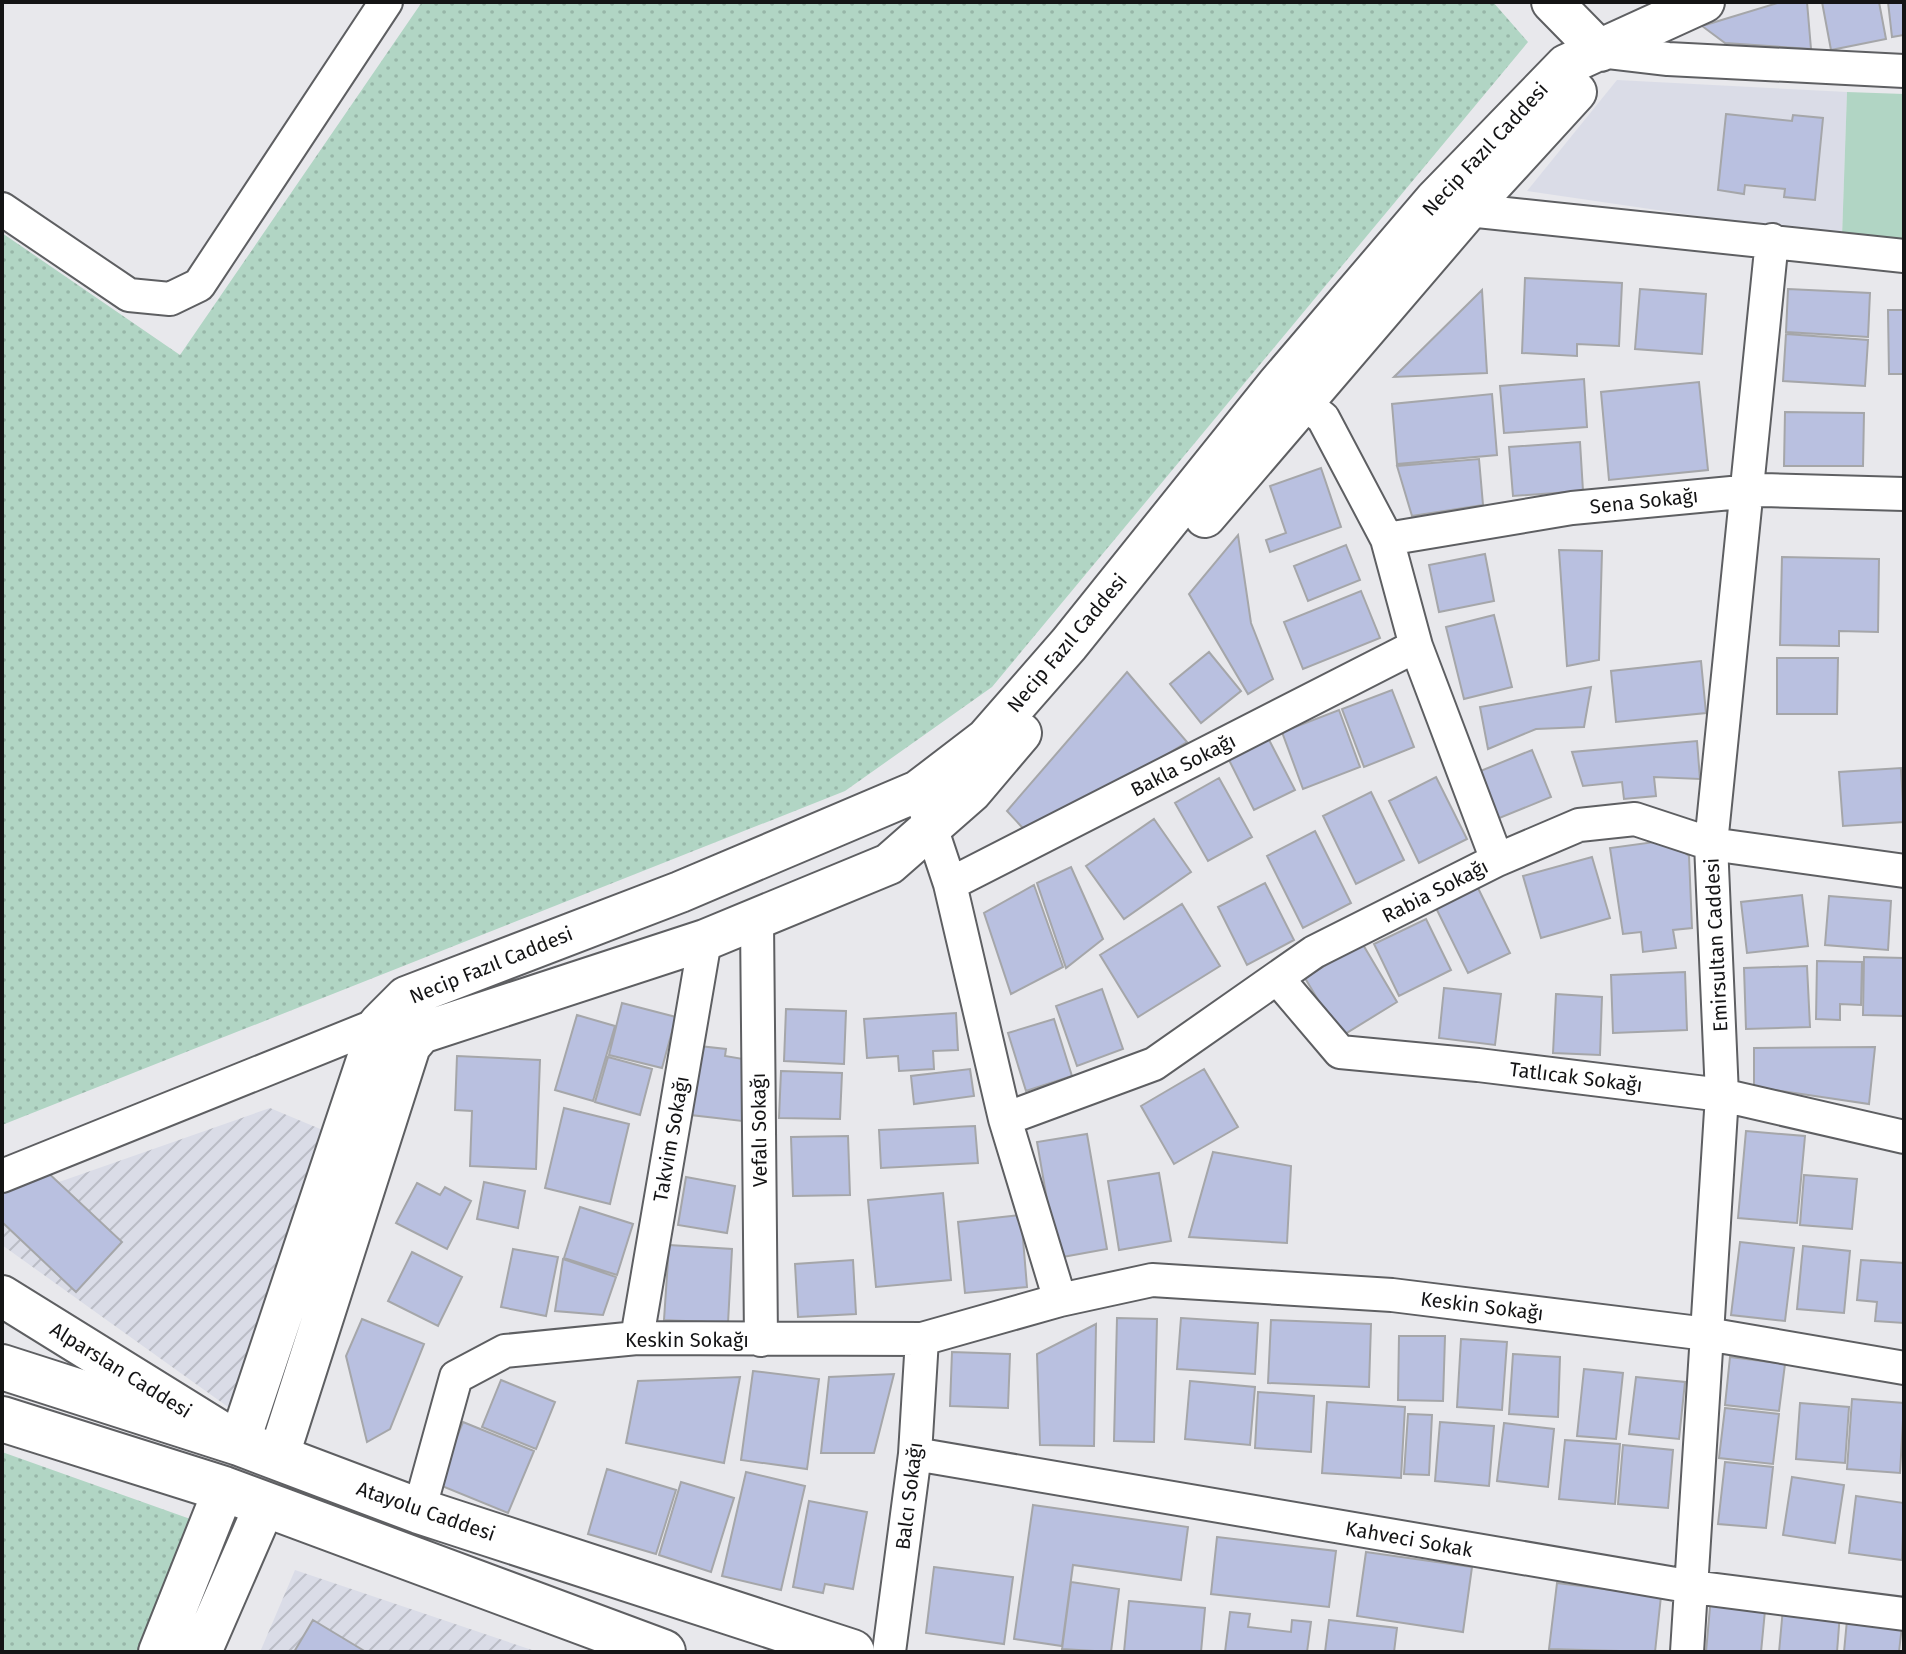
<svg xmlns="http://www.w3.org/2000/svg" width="1906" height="1654" font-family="'Fira Sans',sans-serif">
  <defs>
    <pattern id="industrial-furrows" width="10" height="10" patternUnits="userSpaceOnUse" patternTransform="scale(2)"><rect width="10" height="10" fill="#dadce7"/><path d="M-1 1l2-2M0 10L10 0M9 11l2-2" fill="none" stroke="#babcc5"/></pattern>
    <pattern id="grass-dots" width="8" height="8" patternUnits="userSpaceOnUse" patternTransform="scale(2)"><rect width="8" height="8" fill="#b1d5c4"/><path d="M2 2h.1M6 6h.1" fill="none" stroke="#97b6a8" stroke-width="1.8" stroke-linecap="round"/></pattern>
  </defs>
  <rect width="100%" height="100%" fill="#e8e8ec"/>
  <path fill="#dadce7" d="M1617,80L1847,92L1842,237L1527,191Z"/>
  <path fill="url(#industrial-furrows)" d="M270,1108L325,1131L235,1412L2,1245V1202Z
    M295,1570L538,1652H260Z"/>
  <path fill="url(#grass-dots)" d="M422,2H1493L1528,42L992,687L845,791L2,1125V233L180,355Z
    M2,1452L210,1526L147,1652H2Z"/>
  <path fill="#b1d5c4" d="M1847,92L1904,94V242L1842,237Z"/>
  <path fill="#b9c0e0" stroke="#a5a6a9" stroke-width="2" d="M1781,2H1807L1811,49L1725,43L1702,26Z
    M1822,2H1879L1886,39L1831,50Z
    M1888,2H1904V35L1892,37Z
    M1726,114L1792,121L1793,115L1823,118L1815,200L1784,197L1785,189L1745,185L1744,194L1718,190Z
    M1525,278L1622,283L1619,346L1577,344V356L1522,353Z
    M1640,289L1706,294L1702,354L1635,349Z
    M1788,289L1870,293L1868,337L1786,332Z
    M1482,290L1487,373L1394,377Z
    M1888,310H1904V374H1889Z
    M1786,334L1868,340L1865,386L1783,381Z
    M1584,379L1587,427L1504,433L1500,386Z
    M1699,382L1708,470L1609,480L1601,392Z
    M1492,394L1497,455L1397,464L1392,404Z
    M1785,412L1864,413L1863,466H1784Z
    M1580,442L1583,491L1513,496L1509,447Z
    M1479,459L1483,505L1412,516L1397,466Z
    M1321,468L1341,527L1270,552L1266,540L1286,533L1270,486Z
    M1238,535L1251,623L1273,679L1248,694L1189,594Z
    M1346,545L1360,580L1308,601L1294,566Z
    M1559,550L1602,551L1599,660L1567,666Z
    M1485,554L1494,601L1439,612L1429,565Z
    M1782,557L1879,559L1878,632L1839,631V646L1780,645Z
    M1361,591L1380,638L1303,669L1284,622Z
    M1494,615L1512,687L1464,699L1446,627Z
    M1209,652L1241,691L1201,723L1170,684Z
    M1777,658H1838L1837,714H1777Z
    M1701,661L1706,713L1616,722L1611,671Z
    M1127,672L1187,742L1032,838L1007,811Z
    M1591,687L1584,727L1536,729L1488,749L1480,707Z
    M1392,690L1414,747L1364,767L1342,709Z
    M1339,710L1360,767L1303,789L1282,732Z
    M1267,736L1295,790L1254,810L1227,756Z
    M1697,741L1700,779L1654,777L1656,796L1624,799L1622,782L1583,786L1572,752Z
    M1532,750L1551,797L1497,819L1478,772Z
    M1901,768L1904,822L1843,826L1839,772Z
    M1436,777L1467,839L1419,863L1389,801Z
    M1219,778L1252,837L1208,861L1175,803Z
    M1371,792L1404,860L1356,884L1323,816Z
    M1154,819L1191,872L1124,919L1086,866Z
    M1315,831L1351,903L1303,928L1267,856Z
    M1669,840L1689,856L1692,928L1673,930L1676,948L1643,952L1641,932L1623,934L1610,848Z
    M1592,857L1610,918L1541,938L1523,876Z
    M1071,867L1103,939L1066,968L1037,883Z
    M1265,883L1294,940L1247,965L1218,907Z
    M1034,885L1063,967L1011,994L984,913Z
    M1477,886L1510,953L1468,973L1435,906Z
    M1802,895L1808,946L1747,953L1741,902Z
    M1829,896L1891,901L1888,950L1825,945Z
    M1182,904L1220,966L1138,1017L1100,955Z
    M1426,919L1451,970L1399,996L1374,944Z
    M1362,943L1397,1002L1340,1037L1305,978Z
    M1864,957L1904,958V1016L1863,1015Z
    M1817,961L1862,962L1861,1005L1840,1004V1020L1816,1019Z
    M1807,966L1810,1027L1746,1029L1744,968Z
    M1685,972L1687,1030L1613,1033L1611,975Z
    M1444,988L1501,994L1495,1045L1439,1038Z
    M1102,989L1123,1049L1077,1066L1056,1006Z
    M1556,994L1602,997L1600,1055L1553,1053Z
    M622,1003L676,1017L662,1068L609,1055Z
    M786,1009L846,1011L844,1064L784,1061Z
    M956,1013L958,1050L933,1051L934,1069L899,1071L898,1056L867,1058L864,1019Z
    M577,1015L615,1026L593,1101L555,1090Z
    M1054,1019L1072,1076L1026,1091L1008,1033Z
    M690,1045L726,1049L725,1056L749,1060L742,1121L682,1114Z
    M1875,1047L1869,1104L1754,1087V1048Z
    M457,1056L540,1060L536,1169L470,1166L472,1111L455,1110Z
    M608,1057L652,1069L640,1115L595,1102Z
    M970,1069L974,1096L914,1104L911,1076Z
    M1204,1069L1238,1127L1174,1164L1141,1106Z
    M781,1071L842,1073L840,1119L779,1118Z
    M564,1108L629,1124L610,1204L545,1188Z
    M975,1126L978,1163L881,1168L879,1130Z
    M1746,1131L1805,1136L1797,1223L1738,1218Z
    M1087,1134L1107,1249L1057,1258L1037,1142Z
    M848,1136L850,1195L793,1196L791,1137Z
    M1213,1152L1291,1166L1287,1243L1189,1237Z
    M44,1169L122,1242L76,1292L2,1222V1193Z
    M1159,1173L1171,1241L1119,1250L1108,1181Z
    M1804,1175L1857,1179L1852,1229L1800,1225Z
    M686,1177L735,1186L727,1233L678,1225Z
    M484,1182L525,1191L518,1228L477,1219Z
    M417,1183L440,1195L445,1187L471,1201L447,1249L396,1223Z
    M943,1193L951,1280L876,1287L868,1200Z
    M580,1207L633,1224L617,1275L564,1258Z
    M1021,1215L1027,1287L965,1293L958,1222Z
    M1740,1242L1794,1248L1785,1321L1731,1315Z
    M669,1245L732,1249L728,1323L664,1320Z
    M1803,1246L1850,1251L1844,1313L1797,1309Z
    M513,1249L558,1257L546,1316L501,1307Z
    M412,1252L462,1277L438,1326L388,1301Z
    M563,1259L616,1277L603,1315L555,1311Z
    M853,1260L856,1314L798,1317L795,1264Z
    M1861,1260L1904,1263V1323L1875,1321L1877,1302L1857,1300Z
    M1117,1318L1157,1319L1154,1442L1114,1441Z
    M1181,1318L1258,1323L1255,1374L1177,1369Z
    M362,1319L424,1344L390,1429L367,1442L346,1356Z
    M1271,1320L1371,1324L1369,1387L1268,1383Z
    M1096,1324L1094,1446L1040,1445L1037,1354Z
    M1399,1336H1445L1443,1401L1398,1400Z
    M1461,1339L1507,1342L1502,1410L1457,1407Z
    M952,1352L1010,1354L1008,1408L950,1406Z
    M1513,1354L1560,1357L1558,1417L1509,1414Z
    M1730,1357L1785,1364L1779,1411L1725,1405Z
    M1584,1369L1623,1373L1616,1439L1577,1436Z
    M753,1371L819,1379L807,1469L741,1460Z
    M894,1374L874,1453H821L829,1377Z
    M740,1377L724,1463L626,1443L638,1381Z
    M1636,1377L1685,1382L1679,1439L1629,1434Z
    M501,1380L555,1402L536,1449L482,1427Z
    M1190,1381L1255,1387L1250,1445L1185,1439Z
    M1258,1392L1314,1396L1311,1452L1255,1448Z
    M1852,1399L1904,1403L1900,1473L1847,1469Z
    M1327,1402L1405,1407L1401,1478L1322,1473Z
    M1800,1403L1849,1407L1845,1463L1796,1459Z
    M1725,1408L1779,1414L1773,1464L1719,1458Z
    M1408,1414L1432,1415L1429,1475L1404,1474Z
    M463,1422L534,1451L508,1513L437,1484Z
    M1440,1422L1494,1426L1489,1486L1435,1481Z
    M1504,1423L1554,1429L1548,1487L1497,1481Z
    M1565,1440L1620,1444L1615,1504L1559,1499Z
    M1623,1445L1673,1450L1668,1508L1618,1504Z
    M1725,1462L1773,1467L1766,1528L1718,1524Z
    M607,1469L676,1490L656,1554L588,1534Z
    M746,1472L805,1486L781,1590L722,1576Z
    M1792,1477L1844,1485L1835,1543L1783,1535Z
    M681,1482L734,1498L711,1572L659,1555Z
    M1856,1496L1904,1503L1902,1560L1849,1553Z
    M809,1501L867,1512L853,1589L825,1584L823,1593L793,1587Z
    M1033,1505L1188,1527L1181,1580L1073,1565L1062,1646L1014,1639Z
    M1217,1537L1336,1551L1329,1607L1211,1594Z
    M1366,1552L1472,1567L1463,1632L1357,1616Z
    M934,1567L1013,1577L1004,1644L926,1633Z
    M1071,1582L1119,1589L1111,1652L1062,1649Z
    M1557,1583L1661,1596L1655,1652L1549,1649Z
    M1711,1596L1766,1600L1761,1652H1706Z
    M1129,1601L1205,1608L1201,1652H1124Z
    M1783,1608L1840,1613L1837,1652H1779Z
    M1230,1612L1250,1614L1248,1627L1291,1632L1292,1620L1311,1622L1307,1652H1225Z
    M313,1620L366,1652H294Z
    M1329,1620L1397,1628L1394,1652H1325Z
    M1847,1620L1902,1625L1899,1652H1844Z"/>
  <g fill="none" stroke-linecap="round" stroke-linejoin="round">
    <g stroke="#5e5f62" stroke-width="36">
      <path id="minor" d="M1600,51L1668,59L1904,71
        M1450,205L1468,210L1904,256
        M2,209L129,295L170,299L199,285L386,2
        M1285,389L1323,418L1387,539L1416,646L1497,860
        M1387,539L1572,508L1763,490L1904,494
        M924,806L950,884L1005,1119L1060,1300L1152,1280L1392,1295L1707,1334L1904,1368
        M950,884L1416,646
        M757,921L761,1340
        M1278,979L1340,1052L1478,1065L1722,1095L1904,1137
        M1005,1119L1154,1064L1314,952L1497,860L1579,825L1635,819L1711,844L1904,871
        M2,1176L379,1024L394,1035
        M637,1338L705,940
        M915,1454L1693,1587L1904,1614
        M419,1511L456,1377L505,1351L637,1338L922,1339L1060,1300
        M889,1652L915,1454L922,1339
        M1687,1652L1722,1095L1711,844L1772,240"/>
    </g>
    <g stroke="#5e5f62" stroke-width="44">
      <path id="tertiary" d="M1552,2L1600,51
        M1205,517L1468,210L1576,92
        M2,1296L239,1443L379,1024L406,997L680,892L918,791L986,739L1069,644L1277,385L1435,200L1566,65L1704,2
        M278,1458L410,1046L421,1033L705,940L889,864L971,792L1021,733
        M159,1652L224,1489
        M201,1652L265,1505"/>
    </g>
    <g stroke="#5e5f62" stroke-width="48">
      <path id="primary" d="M2,1367L239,1443L419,1511L852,1652
        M2,1419L224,1489L663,1652"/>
    </g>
    <use href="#minor" stroke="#fff" stroke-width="32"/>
    <use href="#tertiary" stroke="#fff" stroke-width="40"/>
    <use href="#primary" stroke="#fff" stroke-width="44"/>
  </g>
  <g text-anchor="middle" stroke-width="6" stroke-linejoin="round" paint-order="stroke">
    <g font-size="20" fill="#141415" stroke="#fff">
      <text transform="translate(1485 149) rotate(-47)" y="7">Necip Fazıl Caddesi</text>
      <text transform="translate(1644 501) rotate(-6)" y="7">Sena Sokağı</text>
      <text transform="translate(1067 643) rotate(-50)" y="7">Necip Fazıl Caddesi</text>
      <text transform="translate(1183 765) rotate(-27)" y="7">Bakla Sokağı</text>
      <text transform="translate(1435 891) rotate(-27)" y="7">Rabia Sokağı</text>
      <text transform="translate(1716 945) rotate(-93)" y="7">Emirsultan Caddesi</text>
      <text transform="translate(491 965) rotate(-22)" y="7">Necip Fazıl Caddesi</text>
      <text transform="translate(1576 1077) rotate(7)" y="7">Tatlıcak Sokağı</text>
      <text transform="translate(759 1130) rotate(-91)" y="7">Vefalı Sokağı</text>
      <text transform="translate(671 1139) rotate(-80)" y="7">Takvim Sokağı</text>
      <text transform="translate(1482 1306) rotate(7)" y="7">Keskin Sokağı</text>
      <text x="687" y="1347">Keskin Sokağı</text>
      <text transform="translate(121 1370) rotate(32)" y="7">Alparslan Caddesi</text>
      <text transform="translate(909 1496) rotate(-83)" y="7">Balcı Sokağı</text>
      <text transform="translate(426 1511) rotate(19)" y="7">Atayolu Caddesi</text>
      <text transform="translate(1409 1539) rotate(10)" y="7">Kahveci Sokak</text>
    </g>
  </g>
  <rect width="1906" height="1654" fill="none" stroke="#141415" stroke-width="8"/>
</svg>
